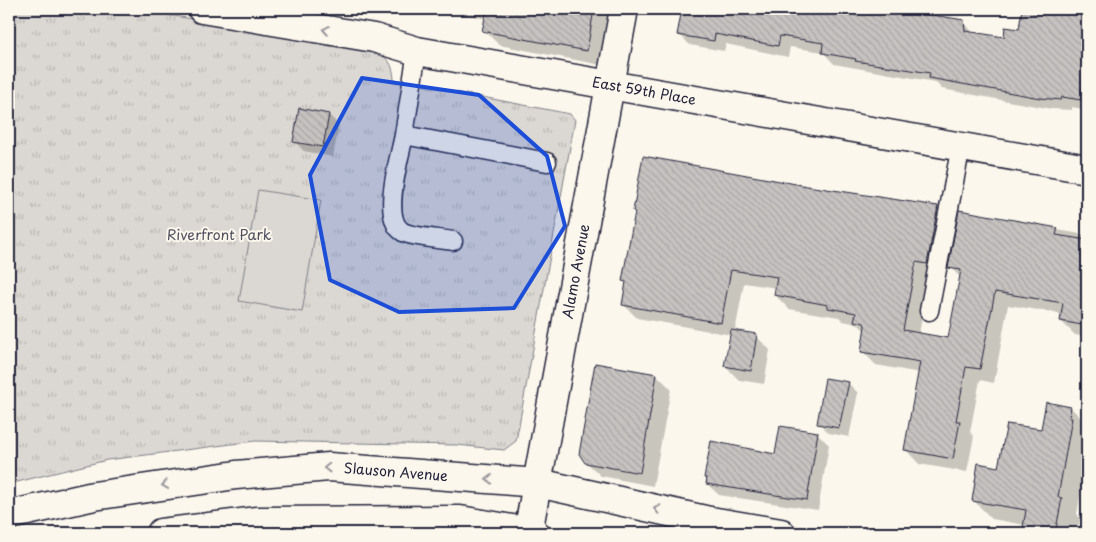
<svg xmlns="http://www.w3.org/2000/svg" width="1096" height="542" font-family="'Playpen Sans',sans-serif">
  <defs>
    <pattern id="park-tufts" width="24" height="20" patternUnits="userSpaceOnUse" patternTransform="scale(1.25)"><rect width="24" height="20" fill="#dbd8d3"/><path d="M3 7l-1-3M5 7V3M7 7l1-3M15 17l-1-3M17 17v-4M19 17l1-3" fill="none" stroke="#bcb9b6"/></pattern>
    <pattern id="building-back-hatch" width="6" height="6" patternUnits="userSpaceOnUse" patternTransform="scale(1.25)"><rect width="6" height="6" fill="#c6c2c0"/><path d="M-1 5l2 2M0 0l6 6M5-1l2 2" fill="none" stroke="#aaa6a6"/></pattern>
  </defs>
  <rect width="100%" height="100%" fill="#fbf7ec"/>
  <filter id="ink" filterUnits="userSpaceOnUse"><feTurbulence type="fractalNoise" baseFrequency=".02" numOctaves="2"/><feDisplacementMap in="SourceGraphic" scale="10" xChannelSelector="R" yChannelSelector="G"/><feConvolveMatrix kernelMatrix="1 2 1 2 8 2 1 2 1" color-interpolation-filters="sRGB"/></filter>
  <g filter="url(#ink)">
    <path fill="url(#park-tufts)" stroke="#7e7d87" d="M9,9H135L356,48C378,52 393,54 394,80L570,114L575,120L516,441L504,450L457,445L255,441L107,460L9,484Z"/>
    <path fill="#dbd8d3" stroke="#7e7d87" d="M258,190L321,200L302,312L239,301Z"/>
    <path fill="#0003" d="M442,9H611L601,65L499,45L484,30L486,19Z
      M683,9H927L926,15L963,21L974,34L1005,39L1018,31L1022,9H1087V110L1072,107V110L1052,109L942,89L935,82L834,64L823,52L790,47L788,57L726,44L724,51L690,45L679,34Z
      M329,115L339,125L333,157L304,151L294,141Z
      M807,188L938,208L952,221L929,276L919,334L949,339L961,278L950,267L1057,230L1087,235V337L1075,335L1061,321L1062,314L1008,305L994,383L980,380L970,432L974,436L967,472L919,464L906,450L920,373L876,365L862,351L865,331L858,324L843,321L839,317L789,309L775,295L777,288L744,283L735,332L756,336L770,350L764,384L739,380L725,366L731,335L637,318L623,304L627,284L623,280Z
      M657,375L671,389L653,486L601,476L586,462Z
      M848,383L858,393L849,437L829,433L819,423Z
      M1047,404L1071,408L1087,424V456L1077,514L1080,518L1077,533H1023L1025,525L992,519L973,500L999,468L1042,431Z
      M817,433L829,445L818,510L719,495L707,484L706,477L776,456Z"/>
    <path fill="url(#building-back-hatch)" stroke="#22223b" d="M487,9H594L587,51L482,31Z
      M682,9H914V12L964,20L965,31L1004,37L1005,27L1019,29L1022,9H1086L1080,46L1087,47L1081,100L1062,97L1061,100L1040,98L929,78L930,73L855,61L856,59L822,53L823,43L780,36L778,46L715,34L714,41L677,35Z
      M299,108L329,114L323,147L293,142Z
      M643,156L807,186L938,206L927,264L916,262L903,330L948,338L961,270L948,268L959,210L1058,228L1056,235L1087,240V326L1060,321L1063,303L995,292L980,369L966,367L956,421H960L953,459L904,450L920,362L861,352L865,326L864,323L854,321L856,313L828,308V305L774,295L777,277L731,270L721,323L622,305L626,282L622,281L635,212L633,211Z
      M731,330L757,334L751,371L724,366Z
      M595,363L657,374L640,473L585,463L579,454Z
      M825,378L849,382L839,428L817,424Z
      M1046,402L1071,407L1069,418H1072L1058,497L1062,498L1058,519L1055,533H1022L1026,510L972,501L978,463L998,467L1007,424L1041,429Z
      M780,426L818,432L807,500L706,484L707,478H704L711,441L775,454Z"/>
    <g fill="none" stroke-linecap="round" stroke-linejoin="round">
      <g stroke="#22223b" stroke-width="21">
        <path id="service" d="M417,51L404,135L547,162
          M404,135C400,157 380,219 403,232C413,237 441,239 453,241
          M929,311L961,146"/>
      </g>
      <g stroke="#22223b" stroke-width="31">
        <g id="minor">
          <path id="s1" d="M202,9L374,38L417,51L1087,169"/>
        </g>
      </g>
      <g stroke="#22223b" stroke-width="31">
        <g id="tertiary">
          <path id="s2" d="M528,533L624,9"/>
        </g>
      </g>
      <g stroke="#22223b" stroke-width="31">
        <g id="primary">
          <path id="s3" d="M9,515L94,496L236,475L329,467L538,483L705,520L781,533"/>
          <path d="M161,533L257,521L460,520L535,533"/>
        </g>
      </g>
      <use href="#service" stroke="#fbf7ec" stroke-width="18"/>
      <use href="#minor" stroke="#fbf7ec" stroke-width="28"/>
      <use href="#tertiary" stroke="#fbf7ec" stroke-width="28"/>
      <use href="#primary" stroke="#fbf7ec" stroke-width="28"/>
    </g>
    <defs><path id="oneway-chevron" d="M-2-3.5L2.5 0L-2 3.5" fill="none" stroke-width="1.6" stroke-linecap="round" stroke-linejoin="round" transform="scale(1.25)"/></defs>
    <g stroke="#99979c">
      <use href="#oneway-chevron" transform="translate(326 30) rotate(-170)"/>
      <use href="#oneway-chevron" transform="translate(327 468) rotate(179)"/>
      <use href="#oneway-chevron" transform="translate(489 479) rotate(-176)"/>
      <use href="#oneway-chevron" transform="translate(165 485) rotate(172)"/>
      <use href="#oneway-chevron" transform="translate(657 509) rotate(-168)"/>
    </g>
  </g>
  <path fill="#1d4ed8" fill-opacity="0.2" stroke="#1d4ed8" stroke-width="4" stroke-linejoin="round" d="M362,78L479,95L547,156L565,226L514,308L399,312L330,280L310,175Z"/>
  <g text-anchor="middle" stroke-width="4" stroke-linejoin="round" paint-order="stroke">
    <g font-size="14" fill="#22223b" stroke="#fbf7ec">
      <text dy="5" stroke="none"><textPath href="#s1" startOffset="450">East 59th Place</textPath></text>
      <text dy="5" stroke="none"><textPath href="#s2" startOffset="266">Alamo Avenue</textPath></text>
      <text dy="5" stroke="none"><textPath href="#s3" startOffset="391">Slauson Avenue</textPath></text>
    </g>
    <g font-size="14" fill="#505061" stroke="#fbf7ec">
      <text x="219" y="240">Riverfront Park</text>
    </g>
  </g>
  <rect width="1096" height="542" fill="none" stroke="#fbf7ec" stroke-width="30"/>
  <rect x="15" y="15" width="1066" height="512" fill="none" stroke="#22223b" stroke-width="2" filter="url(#ink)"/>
</svg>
